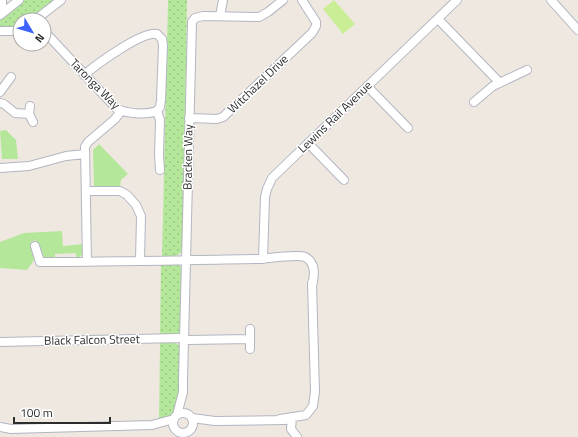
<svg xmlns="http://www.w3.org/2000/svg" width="578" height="437" font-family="'Titillium Web',sans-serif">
  <defs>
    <pattern id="grass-dots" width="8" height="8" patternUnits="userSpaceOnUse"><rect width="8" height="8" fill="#b5e79b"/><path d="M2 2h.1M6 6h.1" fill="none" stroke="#9cc686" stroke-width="1.8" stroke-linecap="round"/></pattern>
  </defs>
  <rect width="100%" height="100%" fill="#efe8e0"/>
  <path fill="url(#grass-dots)" d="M24,0H57L30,20H20V28H0V19Z
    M168,0H187L183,249C179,258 171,256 162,257Z
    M161,263C169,263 178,261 182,269L181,330C177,337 168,335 160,335Z
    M160,342C168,342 175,340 180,347C180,365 184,400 173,413C169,418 164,419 159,421Z"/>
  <path fill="#b5e79b" d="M6,130L16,140L18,159H2L0,131Z
    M99,144L128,174L121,180L120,187H94L93,150Z
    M62,231L63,246L83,244C83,250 84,257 76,258V253L55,254V258H45L39,252L36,240L31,242L34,260L27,270L0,268V242L24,233Z"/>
  <path fill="#caee96" d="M334,0L355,24L343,34L323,9Z"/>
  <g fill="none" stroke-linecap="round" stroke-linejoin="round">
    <g stroke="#b3b6c1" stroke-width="10">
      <path id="minor" d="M551,0L578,30
        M2,7V0
        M0,15L19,0
        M220,16L223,0
        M438,19L500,83
        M35,20L61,0
        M0,31H20
        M44,31L116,108C126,114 146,115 157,111
        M84,75C97,64 142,31 157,34L162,39L163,45L161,100L160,107L157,111
        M367,86L408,128
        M0,92L11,77
        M474,102L493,86L527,70
        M0,103L4,104L15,113L29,114
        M30,106L29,114L33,122
        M157,111L160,120L159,155L160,170
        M189,118L217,119L223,117L312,33L316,26V22L302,0
        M308,143L344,180
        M0,168L29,166L66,156L85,154
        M86,191H120L127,195L136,205L141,216L140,260
        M35,246L40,262C113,262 186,260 260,259C270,258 298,254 305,257C317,263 314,277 312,287
        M263,259L265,197L267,189L272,178L457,0
        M87,262L85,147L88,142L115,119L121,111
        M0,342L180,338L188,340L250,339
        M250,349V329
        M173 423a10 10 0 1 1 20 0a10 10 0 1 1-20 0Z
        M177,415L183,392V380L192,22L195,18L203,16L259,17L268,12L283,0
        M292,417L291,429L297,437
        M192,418L215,421L285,420
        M280,419L306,415L313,406L315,392L312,283
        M0,427L11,429L152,425L174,419"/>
    </g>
    <use href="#minor" stroke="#fff" stroke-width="8"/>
  </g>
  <g text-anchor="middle" stroke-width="3" stroke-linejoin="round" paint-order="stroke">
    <g font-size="12" fill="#2d2d2d" stroke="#fff">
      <text transform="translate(95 84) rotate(45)" y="4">Taronga Way</text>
      <text transform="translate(258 84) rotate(-44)" y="4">Witchazel Drive</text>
      <text transform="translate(335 117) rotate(-44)" y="4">Lewins Rail Avenue</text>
      <text transform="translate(188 157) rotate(-89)" y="4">Bracken Way</text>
      <text transform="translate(92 340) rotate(-1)" y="4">Black Falcon Street</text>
    </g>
  </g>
  <g transform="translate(32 32) rotate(128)"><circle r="19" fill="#ffffff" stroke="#ababab"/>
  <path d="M0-3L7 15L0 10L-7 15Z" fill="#3d62ff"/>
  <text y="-6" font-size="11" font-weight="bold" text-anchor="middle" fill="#2d2d2d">N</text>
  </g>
  <path d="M14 417v6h96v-6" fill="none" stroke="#2d2d2d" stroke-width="2"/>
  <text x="20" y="417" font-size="12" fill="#2d2d2d" stroke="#ffffff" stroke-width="3" paint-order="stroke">100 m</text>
</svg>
